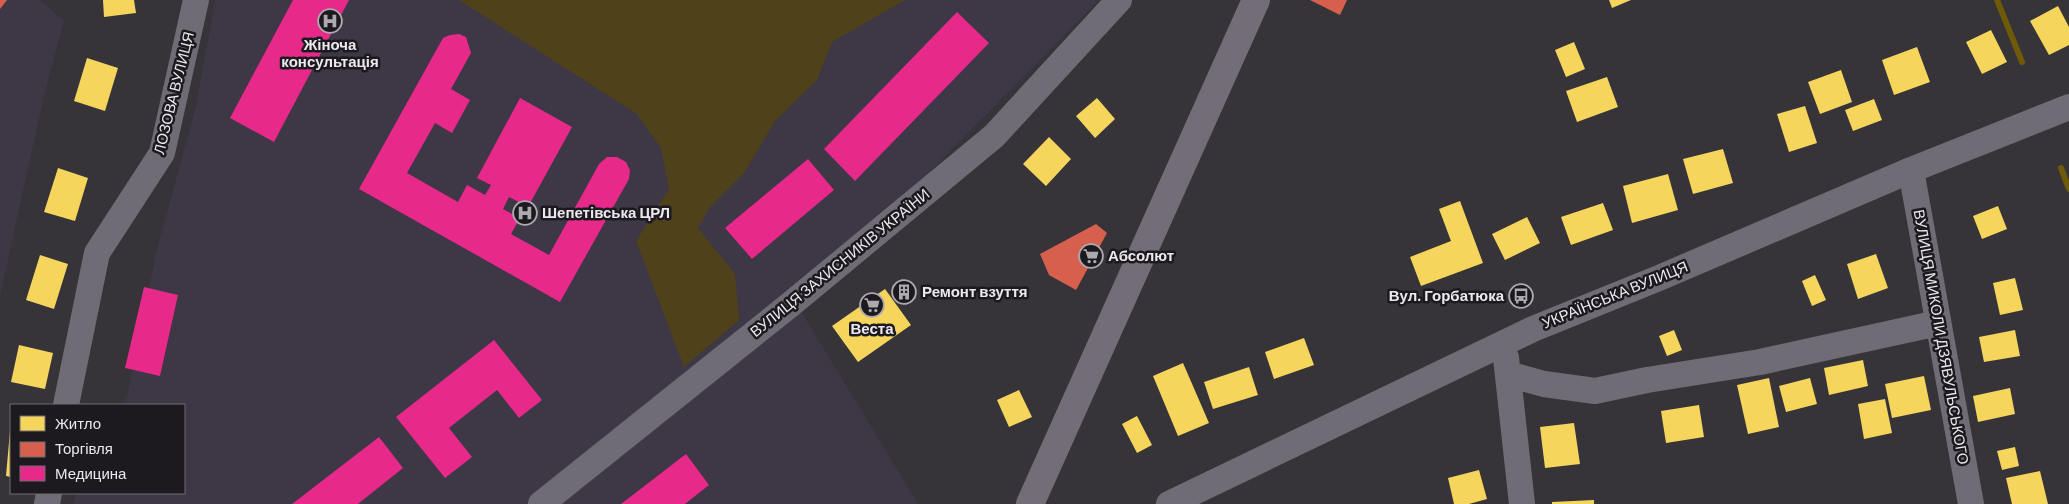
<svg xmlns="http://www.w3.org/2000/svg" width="2069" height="504" font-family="Barlow,sans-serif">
  <rect width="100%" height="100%" fill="#363439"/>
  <path fill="#3d3746" d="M0,0H40L64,21L45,92L0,296Z
    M215,0H1099L929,173L790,293L918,504H73L76,493H184V405H121L127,396L156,253L196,106Z"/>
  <path fill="#4f421a" d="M459,0H905L832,42L817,80L775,121L745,172L710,207L698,228L735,274L739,320L684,367L636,241L669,189L661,148L637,114Z"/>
  <path fill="#f6d55c" d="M103,0H134L136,13L104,17Z
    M1609,0H1631L1612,8Z
    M2058,6L2069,27V45L2049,55L2030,21Z
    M1991,30L2007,62L1982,74L1966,42Z
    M1574,42L1585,69L1566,77L1555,50Z
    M1917,47L1930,82L1894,95L1882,60Z
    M87,58L118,68L105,111L74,101Z
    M1841,70L1852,102L1820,114L1808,82Z
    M1607,77L1618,107L1577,122L1566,91Z
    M1097,98L1115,119L1095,138L1076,116Z
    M1874,99L1882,120L1853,131L1845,110Z
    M1805,106L1817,143L1789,152L1777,114Z
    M1049,137L1071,159L1046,186L1023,164Z
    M1723,149L1733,183L1693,194L1683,159Z
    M58,168L88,178L75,221L44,212Z
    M1668,174L1678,210L1632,223L1623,186Z
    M1460,201L1483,263L1421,286L1410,257L1451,241L1439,209Z
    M1603,203L1613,230L1571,245L1561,217Z
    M1998,206L2007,229L1982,239L1973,216Z
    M1527,217L1540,243L1505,260L1492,234Z
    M1876,254L1888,288L1858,299L1847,264Z
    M40,255L68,264L54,309L26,300Z
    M1815,275L1826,300L1812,306L1802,281Z
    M2015,278L2023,310L2000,315L1993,283Z
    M885,289L911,325L858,362L832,326Z
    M1674,330L1682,350L1667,356L1659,336Z
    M2015,330L2020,356L1984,362L1979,337Z
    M1304,338L1314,365L1274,379L1265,352Z
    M19,345L53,353L45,389L11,382Z
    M1863,360L1868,386L1829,395L1824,368Z
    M1183,363L1209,423L1178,436L1153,376Z
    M1249,367L1258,395L1213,409L1204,382Z
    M1924,376L1931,410L1892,418L1885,384Z
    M1769,378L1779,427L1748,434L1737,385Z
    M1810,378L1817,404L1786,412L1779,386Z
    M2010,388L2015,414L1978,422L1973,396Z
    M1019,390L1032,417L1009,427L997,400Z
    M1885,399L1892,433L1864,439L1858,404Z
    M1699,405L1704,437L1666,443L1661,411Z
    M1137,416L1152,445L1137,453L1122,424Z
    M1574,423L1580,464L1545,468L1540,427Z
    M10,431H11V477L6,476Z
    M2015,447L2019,466L2002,470L1997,451Z
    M1479,470L1487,499L1469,504H1454L1448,478Z
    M2040,471L2048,504H2012L2006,478Z
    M1594,500V504H1552V502Z"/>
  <path fill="#d6604d" d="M0,0H7L0,9Z
    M1310,0H1347L1340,15Z
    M1096,224L1107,233L1076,290L1049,275L1040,254Z
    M902,279L916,298L906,305L892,286Z"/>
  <path fill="#e7298a" d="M293,0H349L274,142L230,118Z
    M957,12L989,43L855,181L824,149Z
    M459,34L466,37L471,53L451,89L470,100L452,133L435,123L407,173L458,202L467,185L485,195L491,185L477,178L520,98L572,127L528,207L509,197L503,209L520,218L511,234L549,255L599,164L607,157H617L626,162L630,170L629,179L560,302L359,189L443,38L450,35Z
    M808,159L834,190L752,259L725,228Z
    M144,287L178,295L160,376L125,368Z
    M494,340L542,400L519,418L497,390L449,428L472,457L445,478L396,417Z
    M379,437L403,468L358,504H292Z
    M686,454L709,485L685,504H621Z"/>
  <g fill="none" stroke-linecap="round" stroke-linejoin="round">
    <path stroke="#6f5a07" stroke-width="6" d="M1997,0L2022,62
      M2061,168L2069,189"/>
    <path stroke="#706c75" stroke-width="26" d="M1911,170L1971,504
      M1506,358L1522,504
      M1508,374L1544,384L1595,391L1647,380L1760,362L1938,323
      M66,405L97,253L162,153L196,0
      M47,504L49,493
      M541,504L791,304L994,136L1119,0
      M1169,504L1533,329L1659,278L1911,170L2069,107"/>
    <path stroke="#726d77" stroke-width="28" d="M1030,504L1256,0"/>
  </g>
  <defs>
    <g id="hospital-ring" transform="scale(1.25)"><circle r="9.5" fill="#1c1a1f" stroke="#aca9af" stroke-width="1.5"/><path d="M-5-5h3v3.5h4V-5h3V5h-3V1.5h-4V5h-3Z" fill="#aca9af"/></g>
    <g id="supermarket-ring" transform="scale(1.25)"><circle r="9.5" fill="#1c1a1f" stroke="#aca9af" stroke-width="1.5"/><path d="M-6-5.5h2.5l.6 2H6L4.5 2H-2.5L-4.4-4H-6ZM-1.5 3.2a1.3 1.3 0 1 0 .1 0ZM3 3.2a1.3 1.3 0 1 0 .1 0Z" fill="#aca9af"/></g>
    <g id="building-ring" transform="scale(1.25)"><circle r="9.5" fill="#1c1a1f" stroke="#aca9af" stroke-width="1.5"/><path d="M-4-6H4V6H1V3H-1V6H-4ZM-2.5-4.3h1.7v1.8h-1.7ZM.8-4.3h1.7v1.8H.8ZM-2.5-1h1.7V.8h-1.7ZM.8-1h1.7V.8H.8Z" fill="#aca9af"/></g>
    <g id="bus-ring" transform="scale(1.25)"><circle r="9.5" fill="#1c1a1f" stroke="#aca9af" stroke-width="1.5"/><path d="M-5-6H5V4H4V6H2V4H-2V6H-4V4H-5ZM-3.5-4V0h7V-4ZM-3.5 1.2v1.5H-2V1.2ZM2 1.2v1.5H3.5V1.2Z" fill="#aca9af"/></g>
  </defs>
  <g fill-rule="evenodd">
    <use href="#hospital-ring" x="330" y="21"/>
    <use href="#hospital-ring" x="525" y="213"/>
    <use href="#supermarket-ring" x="1091" y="256"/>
    <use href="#building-ring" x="904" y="292"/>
    <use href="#bus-ring" x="1521" y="296"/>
    <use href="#supermarket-ring" x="872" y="305"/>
  </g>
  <g text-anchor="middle" stroke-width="5" stroke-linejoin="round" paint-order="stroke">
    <g font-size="15" font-weight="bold" fill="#ebe8ef" stroke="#1c1a1f" text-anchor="start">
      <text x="330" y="50" text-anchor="middle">Жіноча<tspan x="330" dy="17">консультація</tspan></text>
      <text x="542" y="218">Шепетівська ЦРЛ</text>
      <text x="1108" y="261">Абсолют</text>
      <text x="922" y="297">Ремонт взуття</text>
      <text x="1504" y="301" text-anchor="end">Вул. Горбатюка</text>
      <text x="872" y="334" text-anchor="middle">Веста</text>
    </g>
    <g font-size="15" fill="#ebe8ef" stroke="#1c1a1f">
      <text transform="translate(174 93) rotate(-76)" y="5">ЛОЗОВА ВУЛИЦЯ</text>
      <text transform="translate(840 263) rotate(-39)" y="5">ВУЛИЦЯ ЗАХИСНИКІВ УКРАЇНИ</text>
      <text transform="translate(1615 295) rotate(-22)" y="5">УКРАЇНСЬКА ВУЛИЦЯ</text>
      <text transform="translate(1941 337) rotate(80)" y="5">ВУЛИЦЯ МИКОЛИ ДЗЯВУЛЬСЬКОГО</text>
    </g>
  </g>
  <rect x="10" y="404" width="175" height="90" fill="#1c1a1f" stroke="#6f6c72"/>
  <rect x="20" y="416" width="25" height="15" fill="#f6d55c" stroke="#6f6c72"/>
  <text x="55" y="429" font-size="15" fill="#ebe8ef">Житло</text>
  <rect x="20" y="442" width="25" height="15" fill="#d6604d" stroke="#6f6c72"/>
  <text x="55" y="454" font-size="15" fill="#ebe8ef">Торгівля</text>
  <rect x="20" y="466" width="25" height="15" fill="#e7298a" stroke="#6f6c72"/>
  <text x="55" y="479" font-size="15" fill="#ebe8ef">Медицина</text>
</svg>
